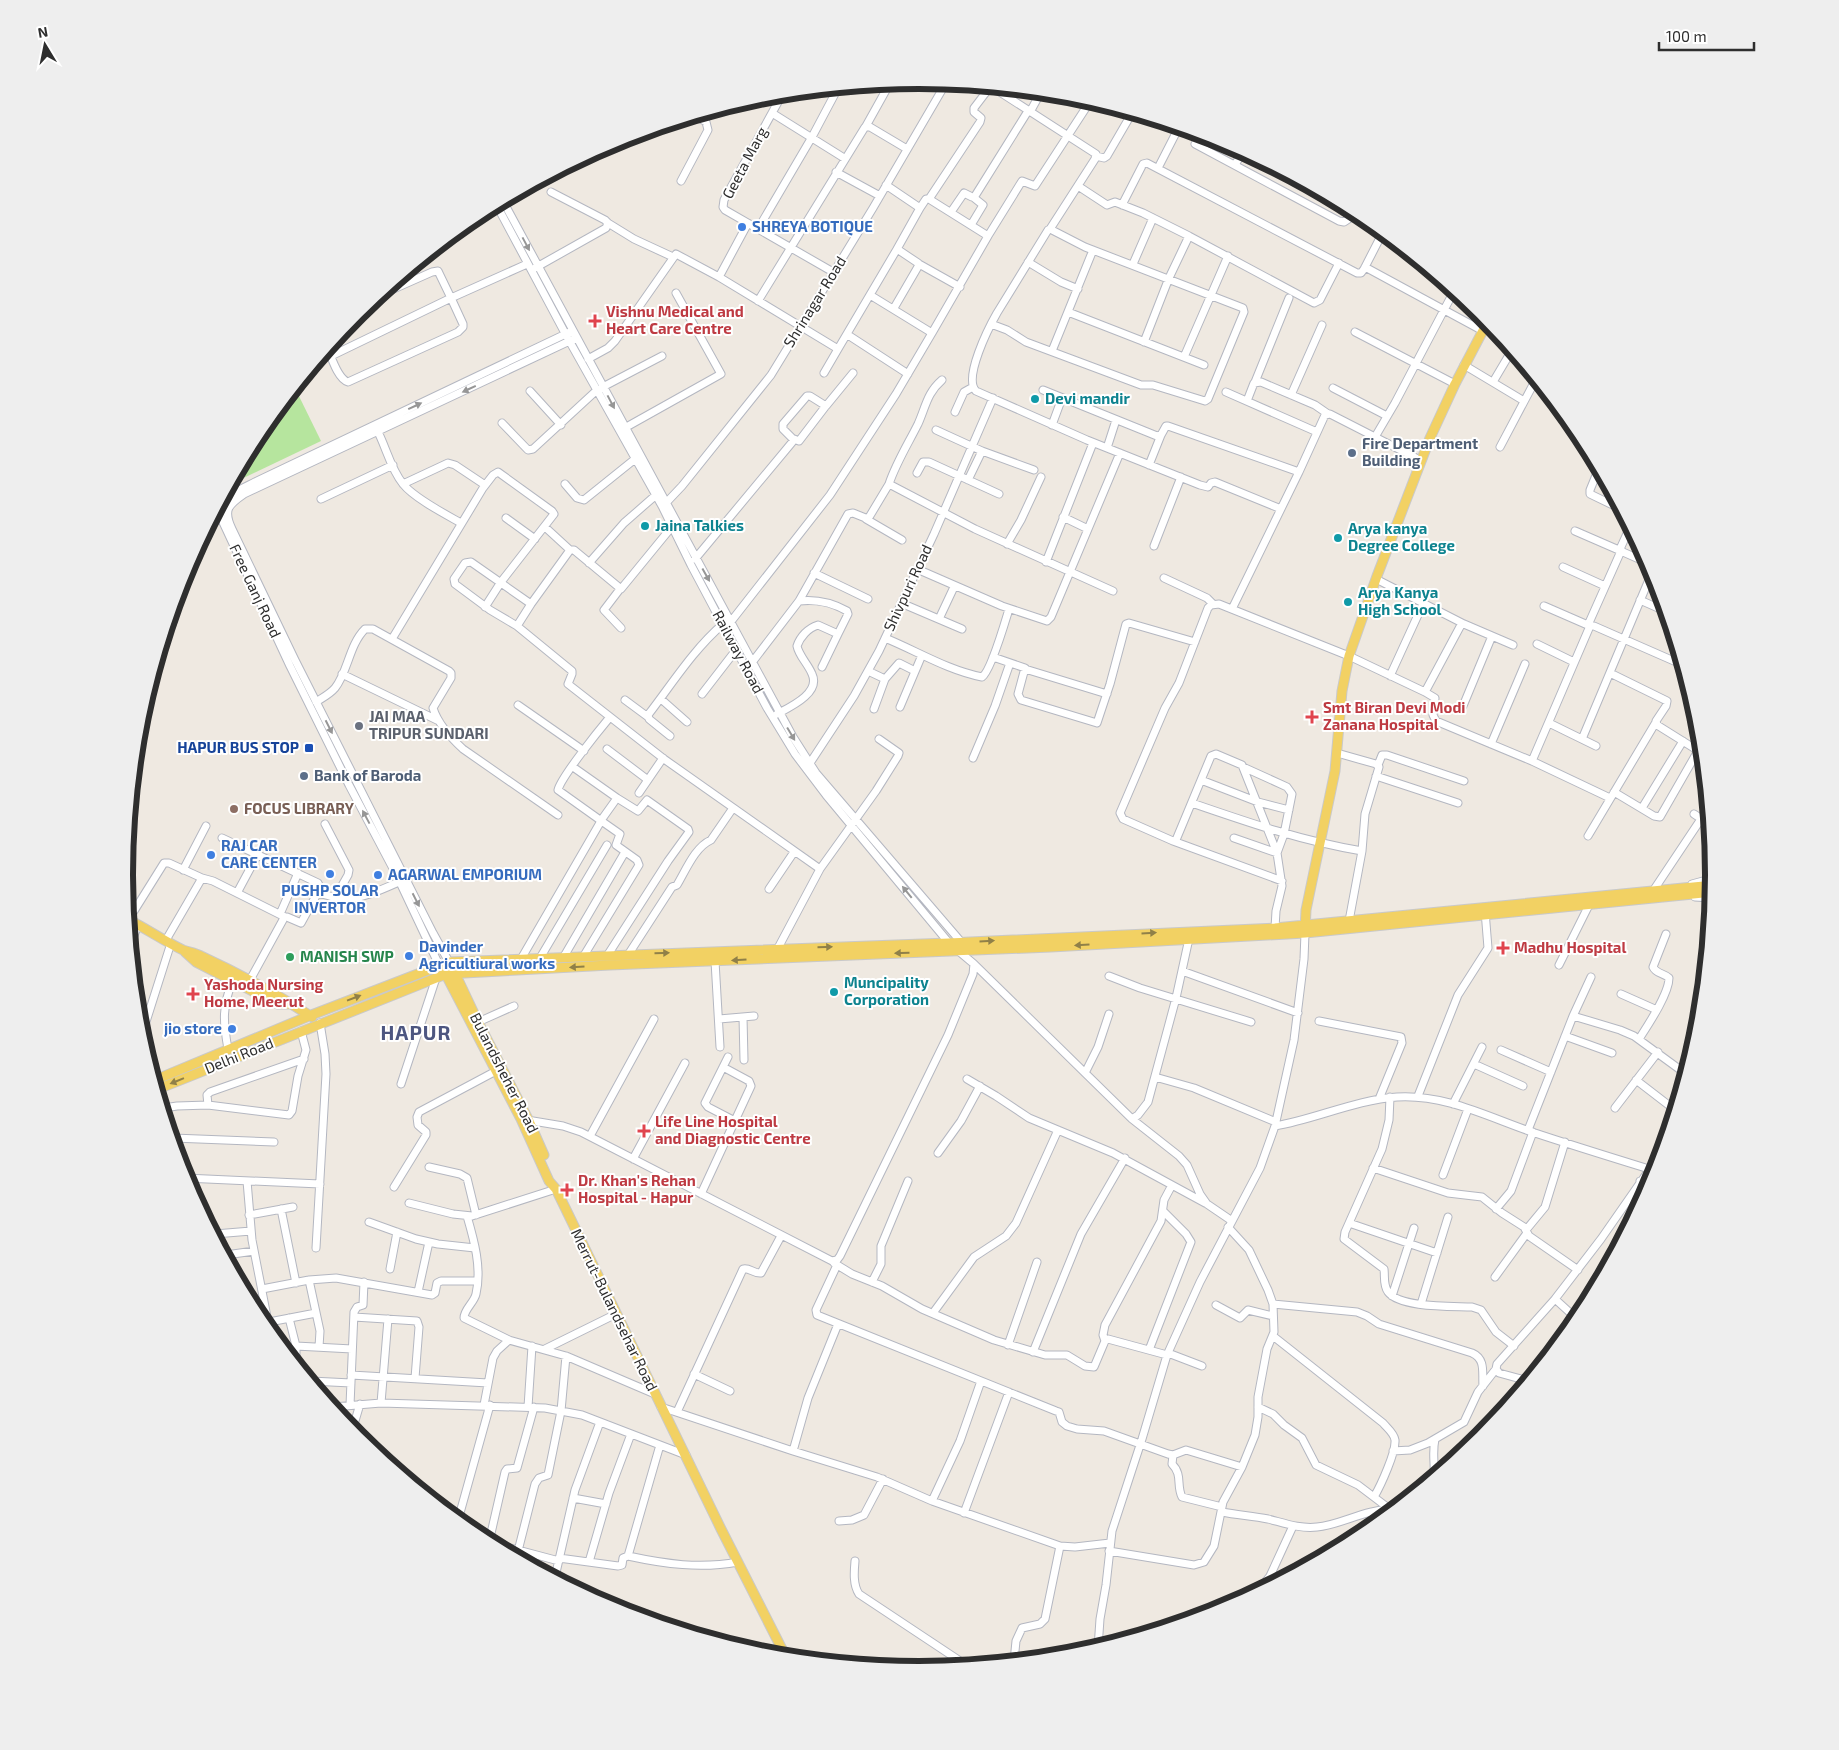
<svg xmlns="http://www.w3.org/2000/svg" width="1839" height="1750" font-family="'Exo 2',sans-serif">
  <rect width="100%" height="100%" fill="#efe9e1"/>
  <path fill="#b6e59e" d="M295,388L321,441L231,484L259,433Z"/>
  <g fill="none" stroke-linecap="round" stroke-linejoin="round">
    <g stroke="#b4b7c1" stroke-width="9">
      <path id="minor" d="M992,87L1096,154L1095,159L1050,229
        M783,93L724,200L723,207L725,210L833,272
        M1030,112L1041,92
        M772,113L844,158
        M866,126L890,83
        M1195,144L1339,221L1344,222L1353,216L1383,232
        M1096,156L1104,158L1107,156L1132,113
        M1235,165L1243,151
        M1158,168L1179,127
        M836,172L880,196
        M681,181L708,130L706,122L696,116
        M886,185L920,208L897,249L918,263L919,265L894,308
        M1078,186L1107,205L1115,202L1143,213L1189,236L1314,303L1320,300L1339,263
        M929,199L980,122L981,118L974,112V108L990,87
        M503,201L793,737L816,773L962,943
        M496,204L566,335L662,506L691,565L767,708L795,754L826,795L949,943L974,964L973,974L948,1035L840,1256L837,1260L832,1261L581,1132L563,1126L527,1120
        M1122,205L1143,164L1147,163L1357,273H1361L1364,269L1383,232
        M920,208L926,199H929L988,236L1022,181L1035,186L1091,100
        M951,212L964,193L972,197L975,196L1028,111
        M608,223L634,239L673,257
        M971,225L983,205L973,197
        M758,229L812,137L838,88
        M1028,262L1061,282L1078,289
        M919,264L960,287
        M1133,264L1153,218
        M1365,267L1483,331
        M535,268L606,228L608,223L605,220L551,192
        M719,277L748,223
        M870,295L932,333L988,236
        M378,296L432,272L438,271L451,298L527,264
        M758,301L865,127H870L907,149
        M1068,312L1204,365
        M991,324L1007,330L1026,342L1141,385H1153L1205,401L1208,399L1244,312L1243,308L1085,247L1050,229L1048,230L997,313C989,327 963,378 976,391L1087,440L1200,485L1208,487L1211,483L1215,482L1281,509
        M1355,332L1455,384
        M848,335L908,374
        M1144,342L1169,278L1189,236
        M328,349C332,359 338,379 348,382L458,332L463,327V324L451,298L331,356
        M1052,351L1093,250
        M1184,357L1228,256
        M588,359L608,348L615,341L676,254L719,277L838,349L897,249
        M1464,365L1524,401
        M824,373L838,349
        M1255,382L1289,298
        M1493,382L1512,350
        M1333,388L1387,416
        M1043,390L1157,436L1161,435L1166,426H1168L1299,472
        M530,391L561,425
        M1226,392L1317,432
        M1291,395L1322,325
        M1247,401L1254,383L1261,382L1315,405L1328,414
        M955,412L964,392L973,387
        M502,423L528,450L533,449L597,390L662,356
        M1052,425L1062,398
        M376,428C386,446 390,468 403,484C414,498 445,514 461,523
        M621,430L721,374L676,293
        M936,430L982,451L1034,470
        M1375,437L1395,403L1454,291
        M794,439L799,441L825,407
        M1500,447L1536,379
        M1107,448L1116,420
        M1149,465L1161,435
        M1599,468L1590,490V494L1621,509
        M917,473L923,462H929L999,494
        M968,480L982,451
        M403,484L448,463L455,465L485,485
        M565,484L577,498L584,500L635,459
        M889,484C896,463 908,444 918,424C926,406 927,393 942,380
        M321,499L393,465
        M664,505L682,486L771,375L873,208L946,83
        M1063,517L1088,529
        M506,518L535,539
        M866,519L902,540
        M675,523L621,589L574,550H570L531,604L517,626L572,671V674L568,684L664,759L820,869
        M545,527L570,550
        M1630,527L1620,549L1623,552L1650,564
        M1575,531L1621,551L1588,625
        M1007,544L1021,520L1041,477
        M1154,546L1181,477
        M695,559L794,440L783,429V424L807,396H810L826,406L853,373
        M1046,562L1093,443
        M589,563L624,523L656,495
        M1563,567L1605,586
        M917,569L1002,606L1047,621L1051,617L1120,453
        M814,573L868,599
        M1164,578L1207,598L1213,604
        M1376,579L1464,624L1513,645
        M620,589L604,610L621,628
        M1640,600L1667,612
        M799,601C817,599 831,602 847,611L848,614L838,634
        M901,603L962,629
        M1544,606L1590,626
        M1232,609L1299,472L1325,415L1330,414L1420,460
        M939,619L954,587
        M729,624L830,495L896,394L932,333
        M517,626L490,610L455,584L454,579L465,563L471,562L531,604
        M885,638C917,651 947,670 982,677C991,671 1005,622 1009,609
        M392,639L483,488L493,475L498,472L552,511L554,514L501,582L485,607
        M1537,644L1574,662
        M993,657L1025,668L1018,694L1021,700L1097,723L1110,684L1126,624L1129,623L1195,642
        M750,665L799,601L848,514L853,513L868,519L889,484L975,529L1113,591
        M1025,669L1107,694
        M868,671L885,679L899,663L915,671
        M1610,673L1667,701L1666,706L1656,721L1657,725L1697,750L1702,746
        M342,674L439,721
        M1390,676L1423,604
        M1425,692L1462,623
        M702,694L736,650
        M661,699L687,722
        M625,700L648,717
        M316,702C322,698 330,694 335,688C348,672 349,645 365,629H373L449,671L451,673V678L433,708C438,724 451,738 463,749L558,815
        M518,705L584,751
        M1463,706L1492,636
        M900,707L922,655
        M874,709L885,679
        M777,714C790,707 821,693 812,674C808,664 799,656 797,646C800,637 808,628 818,625L838,634L822,667
        M1549,723L1596,746
        M670,736L649,719L648,715C672,684 693,650 723,624
        M1582,739L1653,570
        M1491,744L1525,664
        M607,749L648,780
        M1337,753L1376,764L1379,767L1365,814L1362,851L1349,921
        M973,758L995,706L1010,663
        M1532,761L1590,626H1594L1683,665
        M1378,765L1382,755H1387L1464,781
        M807,766L810,763L854,696L879,651L934,534L993,398
        M573,767L617,798
        M1376,776L1458,803
        M1201,780L1258,802L1289,810
        M1614,792L1654,816L1660,817L1699,749
        M639,793L663,758
        M1192,803C1250,823 1302,841 1362,851
        M1642,808L1683,741
        M1694,814L1709,824
        M325,824L349,870L348,875L335,898
        M1588,836L1656,722
        M222,838L318,883L320,887L319,894
        M1234,838L1277,853L1284,834L1292,794L1287,787L1243,767
        M1173,841L1282,881
        M183,870L206,826
        M1708,880L1714,870
        M1692,884L1714,878
        M769,889L794,852
        M1653,891L1701,819
        M237,893L258,854
        M1695,897L1712,898
        M280,914L298,873
        M129,919L164,863H169L202,878
        M1275,928L1276,911L1282,886L1277,853L1242,765L1216,754L1211,756L1176,840L1173,841L1123,819L1120,813L1165,708L1179,683L1208,608L1211,605L1219,604L1349,656L1425,692L1435,698L1433,715L1436,721L1532,761L1610,798
        M166,940L202,878L213,881L285,917
        M131,943L138,925
        M778,948L820,869L876,791L898,756L899,753L879,739
        M628,955L672,887L677,885C686,870 695,847 711,840L733,808
        M607,956L668,861L689,832L688,829L647,800L638,811L617,798L602,819L600,820L558,790C561,777 600,729 610,717
        M583,957L639,865L637,860L616,845L620,834L600,820
        M540,958L607,845
        M563,958L625,852
        M521,959L601,821
        M715,961L720,1047
        M449,962L433,933L295,660L232,529C223,510 228,505 244,494L576,338
        M974,964L1132,1119L1179,1156L1187,1165L1200,1194L1207,1204L1232,1221
        M439,965L397,876L349,785L290,666L221,518C218,497 239,490 255,482L572,331
        M1559,965L1589,905L1588,903
        M1182,971L1298,1013
        M1109,976L1140,988L1251,1022
        M250,980L284,918L287,917L301,923L317,894C326,893 334,899 343,899C363,899 382,889 399,882
        M1621,994L1657,1010
        M1573,1016L1620,1030L1634,1036L1686,1074
        M743,1017L744,1060
        M719,1019L754,1016
        M1319,1021L1401,1037L1402,1043L1379,1099
        M478,1022L514,1006
        M140,1032L144,1028L171,943
        M1565,1036L1612,1053
        M1639,1039C1648,1025 1669,994 1669,978C1664,973 1656,974 1653,967L1666,934
        M228,1049C223,1022 222,1006 233,980
        M1501,1050L1551,1072
        M728,1057L705,1103L708,1107L735,1121
        M1474,1064L1523,1086
        M1085,1073L1098,1047L1109,1014
        M1155,1077L1194,1088L1276,1122
        M967,1079L996,1096L1029,1118L1113,1153L1205,1203
        M1636,1080L1675,1110
        M401,1084L436,978
        M1418,1096L1458,995L1488,948L1485,911
        M1390,1097L1389,1120L1382,1149L1345,1232L1344,1239L1384,1269C1385,1277 1383,1285 1388,1292C1400,1308 1452,1306 1472,1307L1481,1310L1496,1332L1514,1346
        M1453,1104L1482,1047
        M208,1105L207,1095L210,1092L304,1059
        M164,1108L177,1106L208,1105L289,1115L292,1111L298,1076L306,1050L301,1031
        M1615,1108L1658,1052
        M1132,1119L1138,1115L1148,1102L1176,998L1190,934
        M1275,1126C1316,1119 1355,1100 1397,1097C1445,1094 1488,1117 1532,1132C1571,1145 1610,1157 1649,1169
        M1528,1130L1573,1016L1591,977
        M590,1136L654,1019
        M173,1138L274,1142
        M938,1153L961,1121L980,1086
        M633,1159L685,1063
        M429,1167L460,1174L467,1178L476,1215
        M1373,1168L1448,1193L1482,1197L1502,1213L1524,1227L1529,1236L1578,1270
        M1443,1175L1468,1109
        M185,1178L320,1184
        M247,1181L252,1240L268,1322
        M1640,1181L1651,1185
        M394,1187L426,1135V1132L418,1125L417,1117L419,1112L496,1071
        M701,1194L751,1086L749,1081L723,1067
        M409,1203L453,1214L472,1216L556,1189
        M281,1209L296,1283
        M1496,1209L1511,1191L1533,1132
        M249,1215L293,1207
        M467,1216C474,1240 482,1268 476,1294C474,1303 464,1309 464,1318L509,1340L566,1356L655,1394
        M369,1222L416,1239L438,1244L475,1248
        M1349,1223L1437,1253
        M1526,1230L1545,1207L1565,1142
        M215,1234L251,1231
        M316,1248L326,1074L325,1054L320,1023
        M226,1255L254,1251
        M834,1263L852,1274L882,1286L922,1309L994,1340L1045,1355H1067L1085,1366L1094,1367L1105,1341L1108,1339L1167,1355
        M837,1265L816,1310L817,1315L1056,1411L1059,1412L1062,1422L1067,1426L1077,1429L1104,1431L1168,1454L1173,1455L1186,1450L1242,1467
        M390,1269L397,1232
        M1495,1277L1527,1233
        M309,1280L320,1331L319,1347
        M872,1282L881,1264V1246L908,1181
        M262,1289L309,1280L336,1278L432,1295L435,1293L437,1283L441,1281H477
        M418,1292L429,1242
        M1392,1296L1414,1228
        M1555,1299L1578,1320
        M1273,1304L1357,1312L1367,1316L1379,1324L1472,1353C1486,1359 1482,1373 1483,1386
        M1421,1304L1448,1217
        M1216,1305L1240,1318L1248,1310L1273,1316
        M933,1313L974,1257L1006,1236L1016,1223L1058,1130
        M354,1317L417,1321L419,1327L415,1378
        M289,1318L296,1346V1363
        M264,1323L316,1313
        M1273,1336L1383,1423C1387,1428 1394,1433 1395,1440C1396,1452 1381,1485 1374,1497
        M1105,1341L1103,1335L1105,1325L1161,1221L1164,1200L1172,1185
        M1008,1345L1037,1262
        M296,1346L352,1349
        M545,1349L616,1314
        M1149,1350L1191,1242L1186,1234L1163,1211
        M1033,1352L1081,1234L1125,1158
        M1168,1353L1202,1366
        M694,1374L730,1391
        M351,1375L488,1383
        M311,1381L351,1383
        M1528,1381L1499,1373L1496,1369L1497,1364L1555,1299L1601,1239L1663,1150
        M381,1403L388,1319
        M350,1405L354,1312L357,1307L363,1305L364,1282
        M484,1405L493,1358L497,1351L509,1340
        M333,1407L381,1403L545,1408L582,1415L686,1455
        M528,1407L532,1346
        M661,1407L793,1451L877,1477L932,1501L1060,1546L1075,1547L1110,1543
        M1258,1407L1273,1414L1284,1425L1302,1438L1316,1465L1358,1485L1391,1510
        M677,1412L743,1269C749,1267 754,1274 761,1273L781,1236
        M352,1431L360,1404
        M793,1451L808,1398L838,1324
        M1393,1451L1410,1450L1428,1443L1464,1422L1478,1392L1496,1369
        M1173,1455L1172,1464C1183,1475 1176,1485 1182,1497L1222,1507
        M1434,1476C1435,1463 1432,1453 1435,1439
        M573,1498L606,1504
        M932,1501L960,1441L981,1381
        M1222,1512C1237,1515 1253,1516 1268,1519C1284,1523 1300,1529 1317,1527C1341,1525 1367,1508 1392,1510
        M964,1513L1009,1392
        M458,1520L490,1405
        M839,1521L852,1520L864,1515L883,1479
        M489,1542L505,1472L507,1469L517,1468L534,1407
        M492,1543L559,1561
        M518,1551L535,1484L539,1478L548,1475L561,1411L566,1356
        M1109,1551L1194,1565L1204,1562L1214,1546L1223,1502L1242,1467L1255,1435L1258,1417V1397L1267,1349L1274,1332L1273,1304L1268,1290L1249,1250L1228,1227
        M628,1556L660,1445
        M559,1558L618,1566L622,1565L623,1558L628,1556C665,1564 700,1569 738,1562
        M855,1561C854,1572 853,1585 859,1594L966,1665
        M589,1562L609,1493L631,1434
        M555,1577L575,1490L600,1422
        M1259,1590L1270,1576L1293,1526
        M1098,1648L1100,1619L1106,1585L1112,1531L1142,1439L1167,1355L1200,1282L1260,1168L1275,1126L1294,1040L1304,959L1305,933
        M1014,1661L1016,1641L1022,1628L1040,1624L1045,1619L1060,1546"/>
    </g>
    <g stroke="#c9c9c9" stroke-width="11">
      <path id="major" d="M129,920C147,929 164,941 183,950C188,952 195,953 201,956C240,974 277,994 312,1017
        M1305,931L1306,910L1335,771L1342,691L1349,656L1377,576L1430,438L1455,384L1488,321
        M185,952L196,962L278,1004H289
        M453,969L478,1022L529,1121L544,1155
        M444,971L521,1119L549,1181L556,1189L721,1529L786,1657
        M155,1080L309,1016L449,962L949,943L1275,928L1714,885
        M158,1089L446,974L610,965L1051,947L1305,933L1713,892"/>
    </g>
    <use href="#minor" stroke="#fff" stroke-width="7"/>
    <use href="#major" stroke="#f2d163" stroke-width="9"/>
  </g>
  <defs><path id="oneway-solid" d="M-6-.8H1V-3.2L6.5 0L1 3.2V.8H-6Z" transform="scale(1.25)"/></defs>
  <g fill="#969696">
    <use href="#oneway-solid" transform="translate(526 244) rotate(62)"/>
    <use href="#oneway-solid" transform="translate(469 389) rotate(155)"/>
    <use href="#oneway-solid" transform="translate(611 402) rotate(62)"/>
    <use href="#oneway-solid" transform="translate(415 406) rotate(-25)"/>
    <use href="#oneway-solid" transform="translate(706 575) rotate(61)"/>
    <use href="#oneway-solid" transform="translate(329 727) rotate(63)"/>
    <use href="#oneway-solid" transform="translate(791 734) rotate(59)"/>
    <use href="#oneway-solid" transform="translate(366 817) rotate(-118)"/>
    <use href="#oneway-solid" transform="translate(907 892) rotate(-129)"/>
    <use href="#oneway-solid" transform="translate(416 900) rotate(63)"/>
  </g>
  <g fill="#908048">
    <use href="#oneway-solid" transform="translate(1149 933) rotate(-3)"/>
    <use href="#oneway-solid" transform="translate(987 941) rotate(-3)"/>
    <use href="#oneway-solid" transform="translate(1082 945) rotate(177)"/>
    <use href="#oneway-solid" transform="translate(825 947) rotate(-2)"/>
    <use href="#oneway-solid" transform="translate(662 953) rotate(-2)"/>
    <use href="#oneway-solid" transform="translate(902 953) rotate(178)"/>
    <use href="#oneway-solid" transform="translate(739 960) rotate(177)"/>
    <use href="#oneway-solid" transform="translate(577 967) rotate(177)"/>
    <use href="#oneway-solid" transform="translate(354 998) rotate(-21)"/>
    <use href="#oneway-solid" transform="translate(177 1081) rotate(158)"/>
  </g>
  <g fill="#3f7fe0" stroke="#fff" stroke-width="2">
    <circle cx="742" cy="227" r="5"/>
    <circle cx="211" cy="855" r="5"/>
    <circle cx="330" cy="874" r="5"/>
    <circle cx="378" cy="875" r="5"/>
    <circle cx="409" cy="956" r="5"/>
    <circle cx="232" cy="1029" r="5"/>
  </g>
  <g fill="#e0444e" stroke="#fff" stroke-width="2">
    <path d="M592.5 313.5h5v5h5v5h-5v5h-5v-5h-5v-5h5z"/>
    <path d="M1309.5 709.5h5v5h5v5h-5v5h-5v-5h-5v-5h5z"/>
    <path d="M1500.5 940.5h5v5h5v5h-5v5h-5v-5h-5v-5h5z"/>
    <path d="M190.5 986.5h5v5h5v5h-5v5h-5v-5h-5v-5h5z"/>
    <path d="M641.5 1123.5h5v5h5v5h-5v5h-5v-5h-5v-5h5z"/>
    <path d="M564.5 1182.5h5v5h5v5h-5v5h-5v-5h-5v-5h5z"/>
  </g>
  <g fill="#0f9aa8" stroke="#fff" stroke-width="2">
    <circle cx="1035" cy="399" r="5"/>
    <circle cx="645" cy="526" r="5"/>
    <circle cx="1338" cy="538" r="5"/>
    <circle cx="1348" cy="602" r="5"/>
    <circle cx="834" cy="992" r="5"/>
  </g>
  <g fill="#5c6f8a" stroke="#fff" stroke-width="2">
    <circle cx="1352" cy="453" r="5"/>
    <circle cx="304" cy="776" r="5"/>
  </g>
  <circle fill="#6b7280" stroke="#fff" stroke-width="2" cx="359" cy="726" r="5"/>
  <rect fill="#1a4fb4" stroke="#fff" stroke-width="2" x="304" y="743" width="10" height="10" rx="2.5"/>
  <circle fill="#8d6e63" stroke="#fff" stroke-width="2" cx="234" cy="809" r="5"/>
  <circle fill="#2e9e5b" stroke="#fff" stroke-width="2" cx="290" cy="957" r="5"/>
  <g text-anchor="middle" stroke-width="4" stroke-linejoin="round" paint-order="stroke">
    <g font-size="15" fill="#2e2e2e" stroke="#fff">
      <text transform="translate(745 163) rotate(-62)" y="5">Geeta Marg</text>
      <text transform="translate(815 302) rotate(-58)" y="5">Shrinagar Road</text>
      <text transform="translate(908 588) rotate(-65)" y="5">Shivpuri Road</text>
      <text transform="translate(255 591) rotate(65)" y="5">Free Ganj Road</text>
      <text transform="translate(738 652) rotate(62)" y="5">Railway Road</text>
      <text transform="translate(239 1056) rotate(-22)" y="5">Delhi Road</text>
      <text transform="translate(504 1073) rotate(63)" y="5">Bulandsheher Road</text>
      <text transform="translate(614 1310) rotate(64)" y="5">Merrut-Bulandsehar Road</text>
    </g>
    <g font-size="15" font-weight="bold" fill="#366cbe" stroke="#fff" text-anchor="start">
      <text x="752" y="232">SHREYA BOTIQUE</text>
      <text x="221" y="851">RAJ CAR<tspan x="221" dy="17">CARE CENTER</tspan></text>
      <text x="388" y="880">AGARWAL EMPORIUM</text>
      <text x="330" y="896" text-anchor="middle">PUSHP SOLAR<tspan x="330" dy="17">INVERTOR</tspan></text>
      <text x="419" y="952">Davinder<tspan x="419" dy="17">Agricultiural works</tspan></text>
      <text x="222" y="1034" text-anchor="end">jio store</text>
    </g>
    <g font-size="15" font-weight="bold" fill="#be3a42" stroke="#fff" text-anchor="start">
      <text x="606" y="317">Vishnu Medical and<tspan x="606" dy="17">Heart Care Centre</tspan></text>
      <text x="1323" y="713">Smt Biran Devi Modi<tspan x="1323" dy="17">Zanana Hospital</tspan></text>
      <text x="1514" y="953">Madhu Hospital</text>
      <text x="204" y="990">Yashoda Nursing<tspan x="204" dy="17">Home, Meerut</tspan></text>
      <text x="655" y="1127">Life Line Hospital<tspan x="655" dy="17">and Diagnostic Centre</tspan></text>
      <text x="578" y="1186">Dr. Khan's Rehan<tspan x="578" dy="17">Hospital - Hapur</tspan></text>
    </g>
    <g font-size="15" font-weight="bold" fill="#0d838f" stroke="#fff" text-anchor="start">
      <text x="1045" y="404">Devi mandir</text>
      <text x="655" y="531">Jaina Talkies</text>
      <text x="1348" y="534">Arya kanya<tspan x="1348" dy="17">Degree College</tspan></text>
      <text x="1358" y="598">Arya Kanya<tspan x="1358" dy="17">High School</tspan></text>
      <text x="844" y="988">Muncipality<tspan x="844" dy="17">Corporation</tspan></text>
    </g>
    <g font-size="15" font-weight="bold" fill="#4e5e75" stroke="#fff" text-anchor="start">
      <text x="1362" y="449">Fire Department<tspan x="1362" dy="17">Building</tspan></text>
      <text x="314" y="781">Bank of Baroda</text>
    </g>
    <g font-size="15" font-weight="bold" fill="#5b616d" stroke="#fff" text-anchor="start">
      <text x="369" y="722">JAI MAA<tspan x="369" dy="17">TRIPUR SUNDARI</tspan></text>
    </g>
    <g font-size="15" font-weight="bold" fill="#164399" stroke="#fff" text-anchor="end">
      <text x="299" y="753">HAPUR BUS STOP</text>
    </g>
    <g font-size="15" font-weight="bold" fill="#785e54" stroke="#fff" text-anchor="start">
      <text x="244" y="814">FOCUS LIBRARY</text>
    </g>
    <g font-size="15" font-weight="bold" fill="#27864d" stroke="#fff" text-anchor="start">
      <text x="300" y="962">MANISH SWP</text>
    </g>
    <g font-size="20" font-weight="bold" letter-spacing="1" fill="#4d5680" stroke="#fff">
      <text x="416" y="1040">HAPUR</text>
    </g>
  </g>
  <path d="M0 0H1839V1750H0ZM133 875a786 786 0 1 1 1572 0a786 786 0 1 1-1572 0Z" fill="#eee" fill-rule="evenodd"/>
  <path fill="none" stroke="#2e2e2e" stroke-width="6" d="M133 875a786 786 0 1 1 1572 0a786 786 0 1 1-1572 0Z"/>
  <g transform="translate(45 45) rotate(350)" stroke="#ffffff" stroke-width="4" paint-order="stroke">
  <path d="M0-4L9 19L0 12L-9 19Z" fill="#2e2e2e"/>
  <text y="-8" font-size="14" font-weight="bold" text-anchor="middle" fill="#2e2e2e">N</text>
  </g>
  <path d="M1659 42v8h95v-8" fill="none" stroke="#2e2e2e" stroke-width="2.5"/>
  <text x="1666" y="42" font-size="15" fill="#2e2e2e" stroke="#ffffff" stroke-width="4" paint-order="stroke">100 m</text>
</svg>
